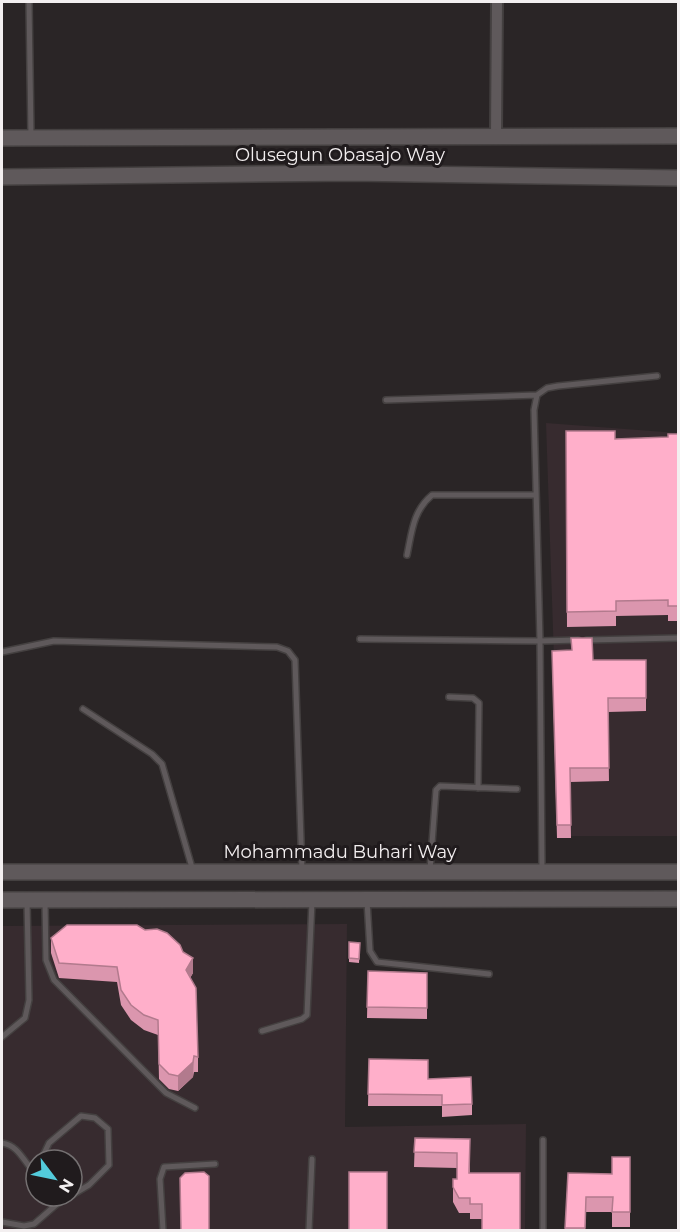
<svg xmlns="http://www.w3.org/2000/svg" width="680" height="1232" font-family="Montserrat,sans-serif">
  <rect width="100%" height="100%" fill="#2a2526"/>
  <path fill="#372b2f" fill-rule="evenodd" d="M546,423L678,433V836H560Z
    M347,924L345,1127L526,1124L525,1230H2V926ZM36,1160H72V1196H36Z"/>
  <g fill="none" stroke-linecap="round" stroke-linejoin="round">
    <g stroke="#444040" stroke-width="8">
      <path id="service" d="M29,2L31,136
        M386,400L537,395
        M407,555C412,531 413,511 432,495H536
        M360,639L540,641L534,410L537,395L547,388L558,386L657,376
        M587,640L678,638
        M2,652L54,641L277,647L288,651L295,660L302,871
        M449,697L473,698L479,703L478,788
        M83,709L152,754L162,764L193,871
        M430,870L436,790L440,786L517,789
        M542,870L540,641L578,640
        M367,901L370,951L377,962L489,974
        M45,902L46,960L54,980L166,1093L195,1108
        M262,1031L302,1019L307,1015L312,901
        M2,1037L25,1018L29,1000L27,902
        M2,1143C20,1146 23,1162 36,1174
        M2,1222L24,1226L34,1224L57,1204L89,1185L109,1165L108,1129L95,1118L81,1116L49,1143L41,1160
        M163,1230L160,1179L164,1167L215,1164
        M309,1230L312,1159
        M543,1230V1140"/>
    </g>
    <g stroke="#444040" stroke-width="14">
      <path id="minor" d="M496,135L497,2"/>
    </g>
    <g stroke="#444040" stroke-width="18">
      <path id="secondary" d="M2,138L678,136
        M2,177L352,173L678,178
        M2,872H678
        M2,900L678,899"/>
    </g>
    <use href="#service" stroke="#5f595b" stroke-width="5"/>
    <use href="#minor" stroke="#5f595b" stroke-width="10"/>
    <use href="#secondary" stroke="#5f595b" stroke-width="15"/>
  </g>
  <path fill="#db96ae" d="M566,431L615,439L668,437L678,434V621H668V615L616,616V626L567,627Z
    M552,651L593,660H646V711L608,712L609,781L570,782L571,838H557Z
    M51,938L193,973L190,978L198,1057V1072H194L193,1077L178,1091L169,1089L159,1079L158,1035L144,1030L131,1020L121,1005L117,982L59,978L51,953Z
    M349,942L360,943L359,963L349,962Z
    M368,971L427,973V1019L367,1018Z
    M369,1059L428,1079L472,1104V1115L442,1117V1106H368Z
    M415,1138L470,1139V1173H520L482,1219H470V1213H459L453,1202V1179H457V1168L414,1167Z
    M630,1157V1227H612V1212H586L585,1230H565L568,1173L612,1174Z"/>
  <path fill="#b27a8d" d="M193,958V973L186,985V970Z
    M194,1056L193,1077L178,1091V1076Z"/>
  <path fill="#ffafca" stroke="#b27a8d" stroke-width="1.5" d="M566,431H615V439L668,437V434H678V606H668V600L616,601V611L567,612Z
    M571,638H592L593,660H646V698H608L609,768H570L571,825H557L552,651L572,650Z
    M67,925H137L145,930L157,929L167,933L180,945L183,952L193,958L186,970L196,988L198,1057L194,1056L193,1062L178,1076L169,1074L159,1064L158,1020L144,1015L131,1005L121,990L117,967L59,963L51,938Z
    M349,942L360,943L359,959L349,958Z
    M368,971L427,973V1008L367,1007Z
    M369,1059L428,1060V1079L471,1077L472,1104L442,1105V1095L368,1094Z
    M415,1138L470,1139L469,1173H520V1230H482V1204H470V1198H459L453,1187V1179H457V1153L414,1152Z
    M612,1157H630V1212H612L613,1197H586L585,1228H565L568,1173L612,1174Z
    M204,1172L209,1176V1230H181L180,1178L185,1173Z
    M349,1172H387V1230H349Z"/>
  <g text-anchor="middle" stroke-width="6" stroke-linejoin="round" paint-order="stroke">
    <g font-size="18" fill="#f3eff0" stroke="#201b1d">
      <text x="340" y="161">Olusegun Obasajo Way</text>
      <text x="340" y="858">Mohammadu Buhari Way</text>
    </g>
  </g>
  <rect width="680" height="1232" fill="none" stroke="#f3eff0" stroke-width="6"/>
  <g transform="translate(54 1178) rotate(122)"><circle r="28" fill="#201b1d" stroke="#747071" stroke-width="1.5"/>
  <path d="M0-4.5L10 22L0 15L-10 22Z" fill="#53cbdb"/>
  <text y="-9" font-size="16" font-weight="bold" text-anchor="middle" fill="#f3eff0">N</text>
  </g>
</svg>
